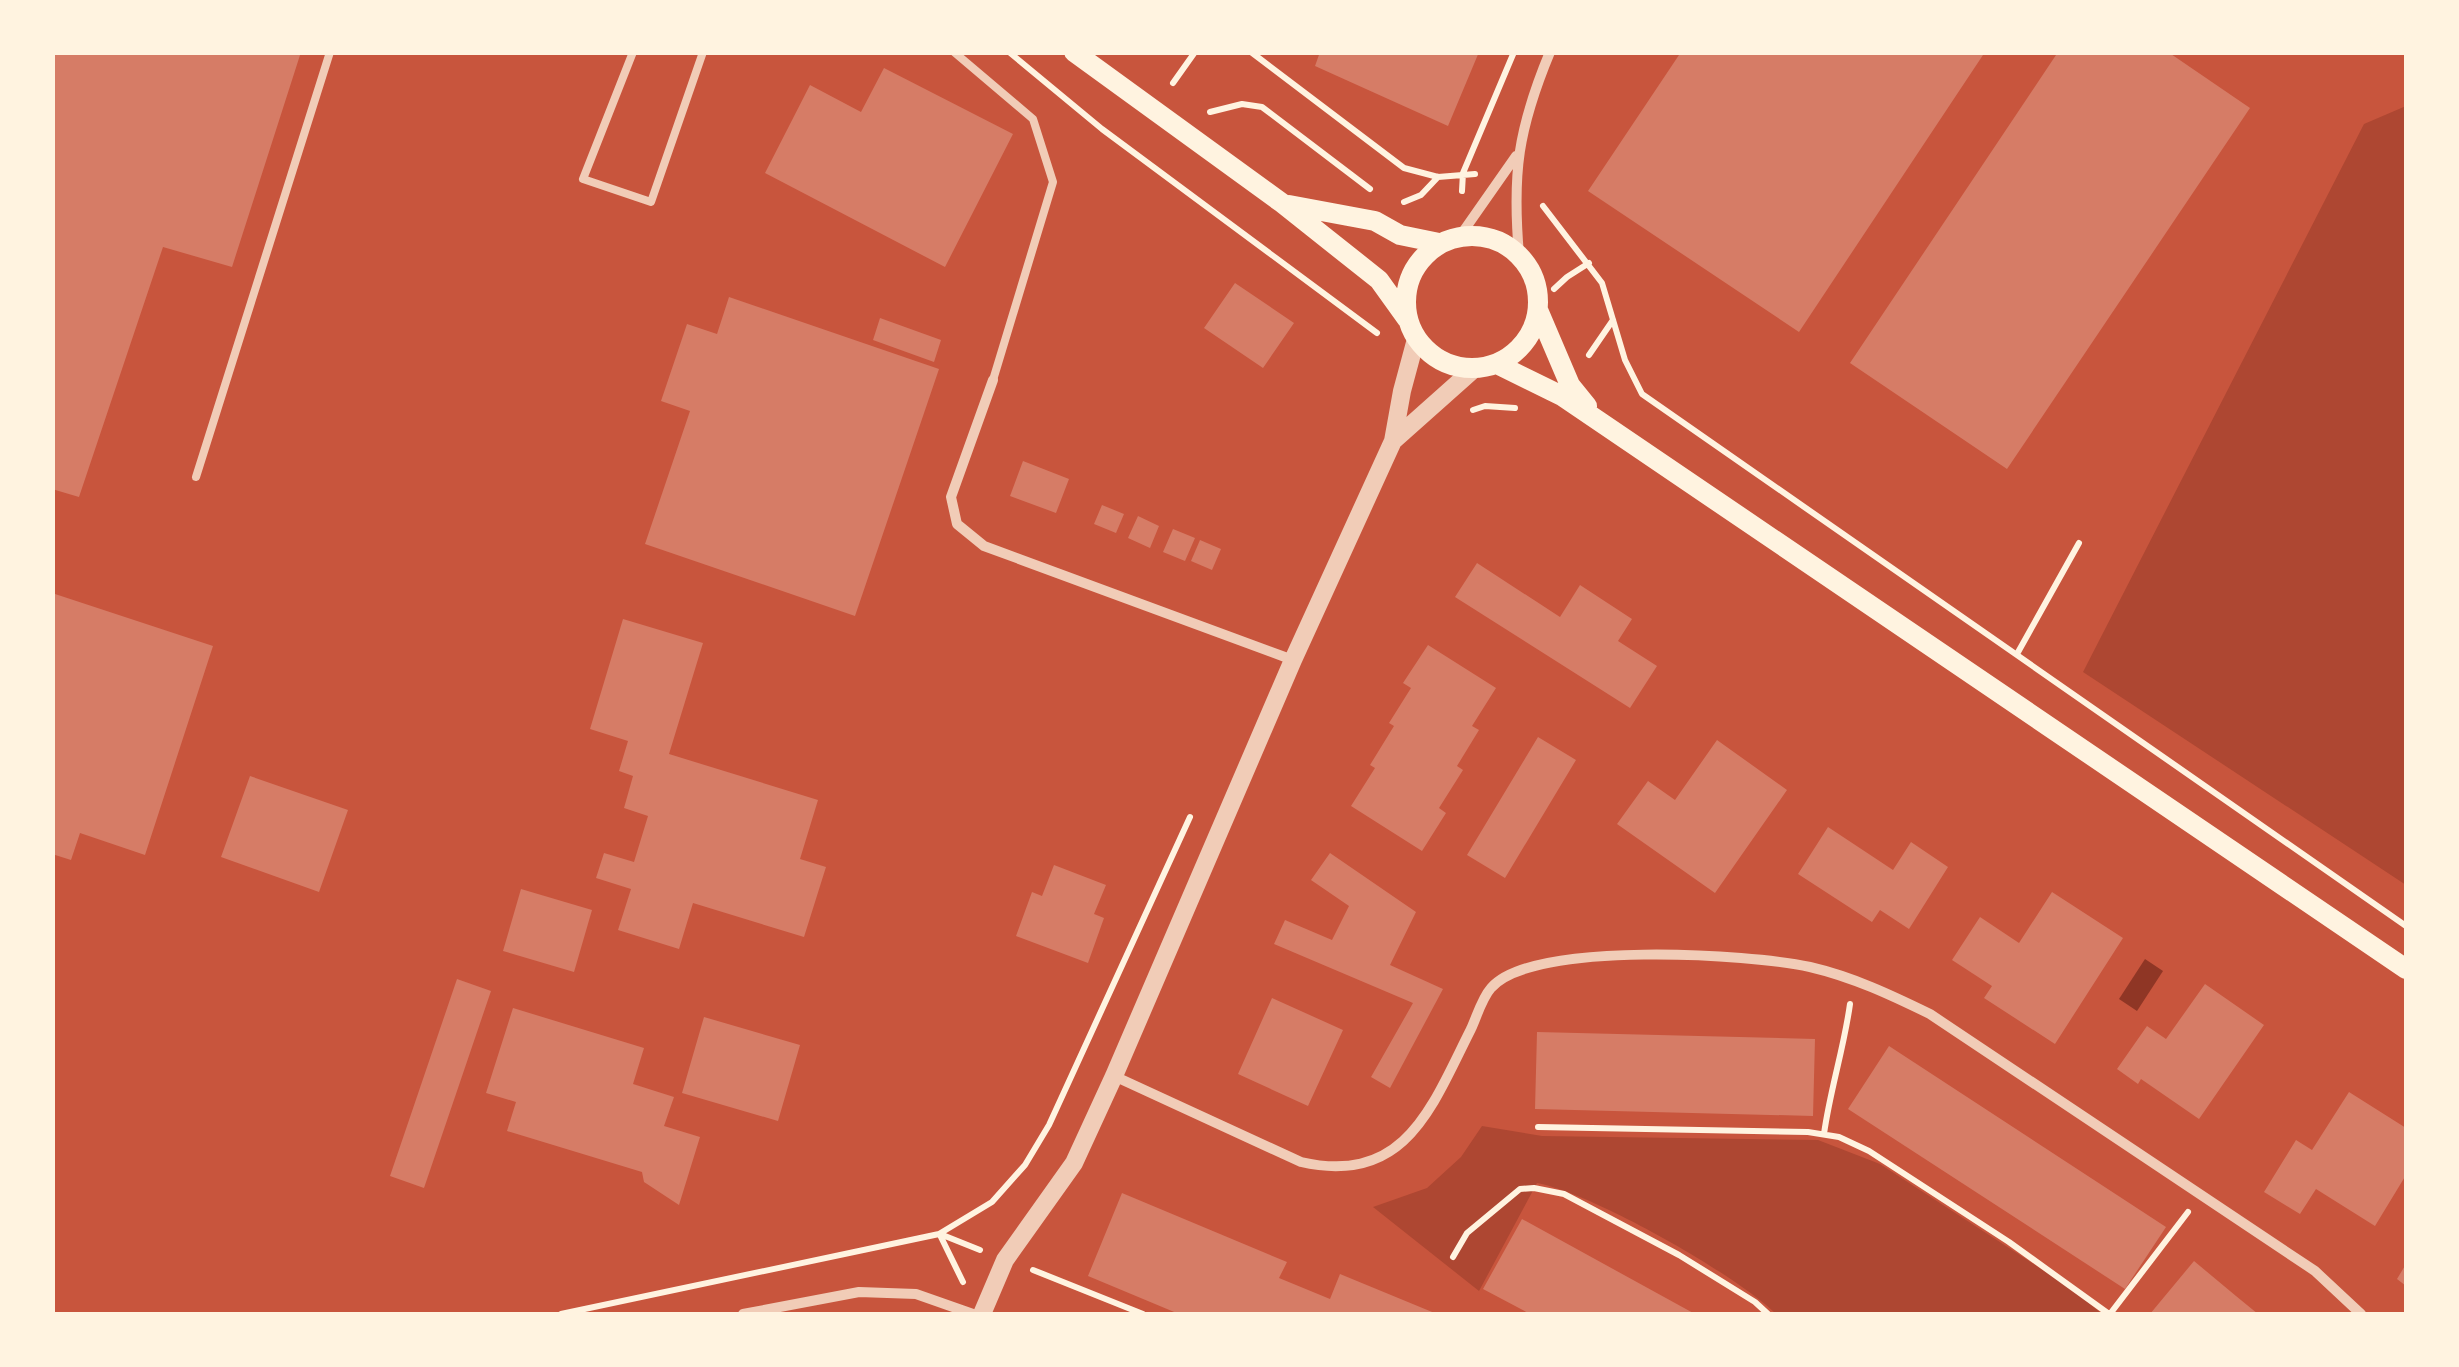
<svg xmlns="http://www.w3.org/2000/svg" width="2459" height="1367" font-family="'Exo 2',sans-serif">
  <rect width="100%" height="100%" fill="#c8553d"/>
  <path fill="#ae4732" d="M2406,106V885L2083,672L2364,124Z
    M1482,1126L1542,1136L1818,1140L1880,1164L2072,1289L2102,1314H1776C1735,1274 1594,1194 1537,1183L1479,1291L1373,1207L1427,1188L1461,1157Z"/>
  <path fill="#8f3625" d="M2145,959L2163,971L2137,1011L2119,999Z"/>
  <path fill="#d67c66" d="M52,52H301L232,267L163,247L79,497L52,489Z
    M1320,52H1479L1448,126L1315,66Z
    M1681,52H1985L1799,332L1588,191Z
    M2058,52H2168L2250,108L2007,469L1850,363Z
    M884,68L1013,134L945,267L765,173L810,85L861,112Z
    M1235,283L1294,323L1263,368L1204,328Z
    M729,297L939,369L855,616L645,544L690,411L661,401L687,324L717,334Z
    M880,318L941,340L934,362L873,340Z
    M1023,461L1069,479L1056,513L1010,496Z
    M1102,505L1124,514L1116,533L1094,524Z
    M1138,516L1159,526L1150,548L1128,538Z
    M1173,529L1195,538L1185,561L1163,552Z
    M1200,540L1221,549L1212,570L1191,561Z
    M1477,563L1560,617L1580,585L1632,619L1618,641L1657,666L1630,708L1455,597Z
    M52,593L213,646L145,855L80,833L71,860L52,854Z
    M623,619L703,643L669,754L818,800L800,859L826,867L804,937L693,903L679,949L618,930L631,889L596,878L604,853L634,862L648,816L624,808L633,776L619,771L628,741L590,729Z
    M1428,645L1496,688L1472,726L1479,730L1457,766L1463,770L1439,808L1446,813L1422,851L1351,806L1375,768L1370,765L1394,726L1389,723L1411,688L1403,683Z
    M1538,737L1576,760L1505,878L1467,855Z
    M1717,740L1787,790L1715,893L1617,824L1648,781L1675,800Z
    M250,776L348,810L319,892L221,857Z
    M1828,827L1893,870L1911,842L1948,867L1909,929L1880,910L1872,922L1798,874Z
    M1330,853L1416,912L1390,965L1443,989L1390,1088L1371,1077L1413,1003L1274,944L1285,920L1332,940L1349,906L1311,880Z
    M1054,865L1106,885L1094,914L1104,918L1088,963L1016,936L1032,892L1042,896Z
    M521,889L592,910L574,972L503,951Z
    M2052,892L2123,938L2055,1044L1984,998L1992,986L1952,960L1980,917L2019,943Z
    M457,979L491,991L424,1188L390,1176Z
    M2205,984L2264,1025L2199,1119L2141,1079L2138,1084L2117,1069L2147,1026L2166,1039Z
    M1272,998L1343,1030L1308,1106L1238,1074Z
    M513,1008L644,1048L633,1084L674,1097L664,1126L700,1137L679,1205L644,1182L642,1172L507,1131L516,1102L486,1093Z
    M704,1017L800,1045L778,1121L682,1093Z
    M1537,1032L1815,1039L1813,1116L1535,1109Z
    M1889,1046L2166,1227L2125,1289L1848,1109Z
    M2349,1092L2406,1128V1175L2375,1226L2316,1189L2300,1214L2264,1192L2296,1140L2312,1150Z
    M1122,1193L1287,1262L1279,1278L1330,1299L1340,1274L1437,1314H1179L1088,1276Z
    M1522,1219L1624,1275L1695,1314H1530L1483,1289Z
    M2194,1261L2236,1296L2258,1314H2150Z
    M2406,1264V1286L2397,1279Z"/>
  <g fill="none" stroke-linecap="round" stroke-linejoin="round">
    <path stroke="#fff3e0" stroke-width="6" d="M1009,52L1102,129L1377,333
      M1251,52L1404,168L1438,177L1475,174
      M1173,83L1195,52
      M1210,112L1242,104L1262,107L1370,189
      M1462,191L1463,173L1514,52
      M1404,202L1421,195L1438,177
      M1543,206L1602,283L1625,360L1642,394L2406,926
      M1554,289L1567,277L1589,263
      M1589,355L1613,320
      M1473,410L1485,406L1515,408
      M2017,654L2079,543
      M1538,1127L1808,1132L1839,1137L1869,1151L2009,1242L2109,1314
      M1824,1134C1830,1090 1844,1048 1850,1004
      M940,1234L980,1250
      M940,1235L963,1282
      M1453,1257L1467,1233L1520,1189L1534,1188L1564,1194L1679,1255L1755,1302L1768,1314
      M1033,1270L1143,1314
      M561,1314L939,1234L992,1202L1025,1165L1049,1125L1190,817
      M2110,1314L2188,1212"/>
    <path stroke="#f1ccb7" stroke-width="8" d="M633,52L583,179L651,202L703,52
      M954,52L1033,119L1053,182L993,380
      M196,477L330,52"/>
    <path stroke="#f1ccb7" stroke-width="10" d="M1460,236L1516,156
      M1519,255C1512,173 1518,129 1550,52
      M993,380L951,497L957,524L984,546L1293,660
      M1114,1076L1301,1162C1406,1186 1432,1106 1471,1029C1477,1016 1482,998 1491,988C1532,940 1751,954 1810,967C1853,977 1891,995 1930,1014L2315,1271L2361,1314
      M743,1314L859,1292L916,1294L973,1314"/>
    <path stroke="#f1ccb7" stroke-width="18" d="M1393,441L1475,368
      M982,1314L1005,1260L1074,1163L1114,1076L1293,660L1393,441L1402,391L1416,339"/>
    <path stroke="#fff3e0" stroke-width="20" d="M1074,52L1282,203L1379,280L1407,319
      M1289,205L1375,221L1400,235L1439,243
      M1406 302a66 66 0 1 1 132 0a66 66 0 1 1-132 0Z
      M1538,310L1570,385L1587,406
      M1497,364L1562,396L2406,969"/>
  </g>
  <rect width="2459" height="1367" fill="none" stroke="#fff3e0" stroke-width="110"/>
</svg>
